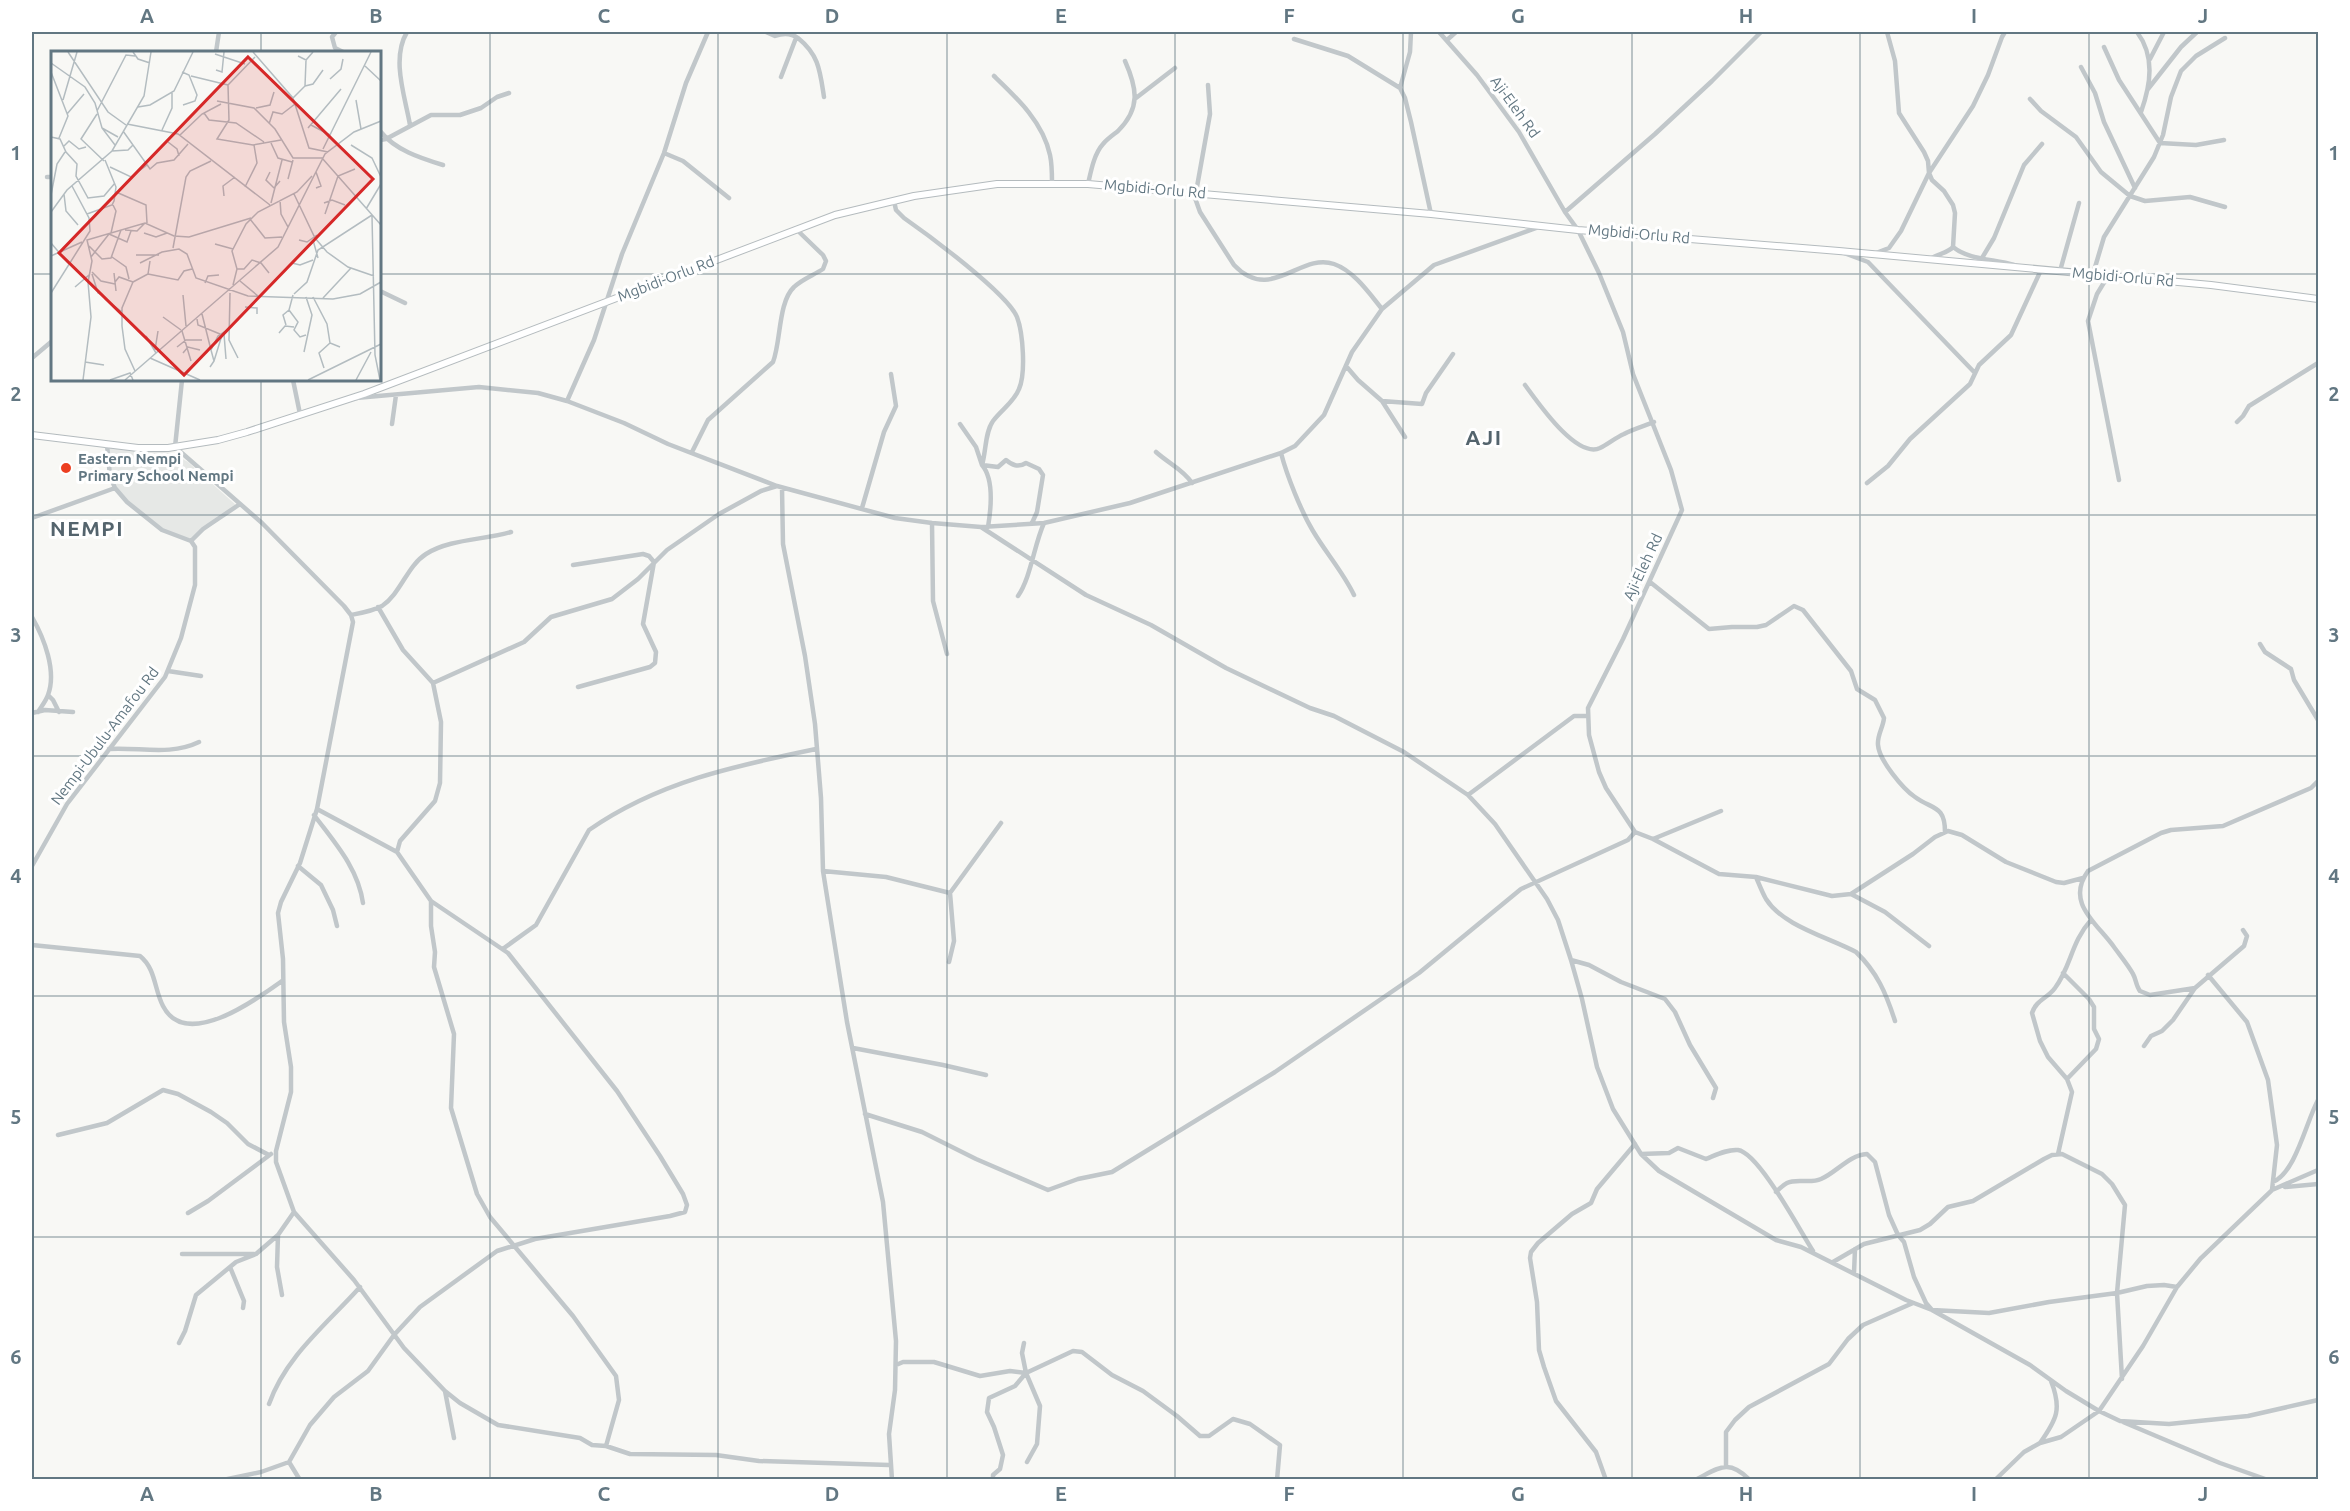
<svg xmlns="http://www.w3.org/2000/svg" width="2350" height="1511" font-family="Ubuntu,sans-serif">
  <rect width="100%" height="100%" fill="#f8f8f5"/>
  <path fill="#e6e8e6" d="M107,445L172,453L188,462L237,506L191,541L159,528L132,507L115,488L109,471Z"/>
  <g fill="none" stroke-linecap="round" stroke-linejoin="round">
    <g stroke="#b4bbbe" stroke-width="8">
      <path id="major" d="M32,435L138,448H168L218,440L247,432L364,394L835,215L914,196L997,184H1088L1431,214L1578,230L1839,251L2211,285L2318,299"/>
    </g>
    <path stroke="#c1c7ca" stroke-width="4.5" d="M336,32L332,37L335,48L343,52
      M407,32C391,59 405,96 410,125
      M766,32L775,36C783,33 791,33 798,38C819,55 820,71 824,97
      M1411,32L1410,52L1400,88L1405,98L1411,122L1431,214
      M1439,32L1477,75L1519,132L1565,212L1578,230L1599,273L1623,332L1633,374L1671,470L1682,510L1623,639L1588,708L1589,735L1599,772L1606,788L1635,832L1653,839L1719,874L1756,877L1832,896L1851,894L1885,912L1929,946
      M1887,32L1895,61L1899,113L1924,152L1928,161L1929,173L1932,180L1944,191L1953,205L1955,213L1953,247C1948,253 1937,254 1930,259
      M2137,32C2155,56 2151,84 2141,112
      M1294,39L1348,56L1400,88
      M1447,40L1456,32
      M2104,47L2119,80L2160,143L2196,145L2224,140
      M216,52L219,32
      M2150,59L2164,32
      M2081,67L2095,93L2104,122L2135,188
      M994,76C1017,98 1043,122 1050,155C1052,164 1052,174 1052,183
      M781,77L796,38
      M1208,85L1210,114L1195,198L1200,212L1234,265C1271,304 1300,252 1334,264C1354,271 1369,293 1382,309
      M2148,89L2181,47L2197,32
      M1136,98L1175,68
      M2030,99L2041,111L2076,137L2101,172L2130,196L2145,201L2190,197L2225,207
      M380,131C395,150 420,158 443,165
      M380,140L386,139L431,115H460L481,108L497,97L509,93
      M664,153L683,161L729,198
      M47,177H52
      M1088,184C1091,171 1094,154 1103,144C1107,139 1113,135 1118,131C1141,108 1137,88 1125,61
      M894,201L896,210L904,218C927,234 1007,293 1017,317C1023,333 1026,373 1019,389C1014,402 1001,410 993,421C985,432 986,452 982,465C994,479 991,509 988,527
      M1565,212L1655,134L1712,81L1761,32
      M1953,247C1969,260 1994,259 2014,265
      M1844,253L1868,262L1975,373
      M1876,253L1889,248L1901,231L1929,173L1973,106L1988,75L2002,37L2005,32
      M1982,258L1994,238L2024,165L2042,144
      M2060,271L2079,203
      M2093,274L2104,237L2154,157L2163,135L2171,97L2181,71L2196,56L2225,38
      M2108,276L2097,294L2088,321L2119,480
      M380,291L405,303
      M32,358L51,342
      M1346,366L1358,380L1382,401L1405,437
      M182,380L175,447L262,523L344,606L351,615L353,622L317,809L300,863L281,902L278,913L283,959L284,1022L291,1067V1092L276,1151V1162L294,1212L354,1280L404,1348L445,1391L454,1438
      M293,380L300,414
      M1525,385C1537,401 1576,459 1600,448C1608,444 1615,438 1624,434C1633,429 1644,426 1654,422
      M356,398L479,387L538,393L567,401L624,423L668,444L777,486L895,518L932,523L981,527L1044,523L1130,503L1281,453L1295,446L1324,415L1352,352L1382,309L1434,265L1539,227
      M567,401L594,340L622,254L664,153L686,83L708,32
      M1382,401L1422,404L1426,393L1453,354
      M2237,422L2243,416L2249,406L2318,363
      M392,424L396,395
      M960,424L976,447L982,465L998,467L1006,460C1012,465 1018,468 1026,463L1039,469L1043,475L1037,512L1032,523
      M692,452L708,420L773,362C781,342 778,302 794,287C802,279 814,275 823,269L826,261L823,255L796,229
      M1156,452C1168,463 1184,470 1192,483
      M1281,453C1287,476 1301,511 1313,531C1326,553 1343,572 1354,595
      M1867,483L1888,466L1910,439L1970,384L1979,365L2011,335L2041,270
      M782,488L783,544L805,656L815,724L821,798L823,871L847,1022L883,1202L896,1341L895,1390L889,1434L892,1480
      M862,508L884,432L896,406L891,374
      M32,518L115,488
      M932,523L933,601L947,654
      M981,527L1086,595L1151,625L1226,668L1310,708L1334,716L1404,752L1468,795L1495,824L1547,899L1558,920L1571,960L1582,999L1597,1067L1613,1109L1641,1154L1659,1171L1776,1240L1801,1247L1906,1300L1932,1310L2030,1365L2066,1391L2099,1411L2143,1346L2177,1287L2201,1258L2272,1190L2318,1170
      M191,541L203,529L240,504
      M573,565L643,554L649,556L654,562L643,624L656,652L655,663L650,667L578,687
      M1650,582L1709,629L1732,627H1757L1766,625L1794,606L1803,610L1851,671L1857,689L1875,700L1884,718C1883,728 1877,735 1878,745C1879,760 1903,789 1915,797C1933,810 1945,805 1945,832
      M1018,596C1031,577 1034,545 1044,523
      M378,607L403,650L433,683L441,722L440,783L435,801L400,841L397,852
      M351,615C361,613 373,611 382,606C401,593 407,566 426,554C449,539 484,540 511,532
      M32,617C44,638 57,671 48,695C46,701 41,707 38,712
      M2260,644L2265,652L2291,669L2294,680L2318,720
      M168,671L201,676
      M433,683L524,642L551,617L612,599L638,579L667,550L719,514L761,491L777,486
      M48,695L53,700L59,712
      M32,713L45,710L73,712
      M109,749C140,747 170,756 199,742
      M1468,795L1574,716H1588
      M314,815C335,843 358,868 363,903
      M1653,839L1721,811
      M32,866L67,804L165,677L181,638L195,585V547L191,541L162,530L127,502L115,488L110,476L107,445
      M298,866L321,885L333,910L337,926
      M823,871L886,877L950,893L1001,823
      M1756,877C1759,884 1762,892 1766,899C1783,926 1828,937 1856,952C1877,972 1886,993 1895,1021
      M1851,894L1913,854L1935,837L1948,831L1962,835L2006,862L2056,882L2064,883L2083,878
      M431,901V926L435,952L434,967L454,1034L451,1108L477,1194L490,1217L573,1316L616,1376L619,1400L606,1446
      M32,945L140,956C156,969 154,989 163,1006C186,1051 257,999 282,981
      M504,948L536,925L589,830C658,782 734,766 816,749
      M1571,960L1589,965L1621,982L1665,999L1675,1012L1690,1045L1716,1088L1713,1098
      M949,962L954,941L950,893
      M2063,973L2089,999L2094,1007V1029L2099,1039L2096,1049L2067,1079
      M2208,975L2247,1022L2268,1080L2277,1145L2272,1190
      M2195,988L2150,995L2140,991C2136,986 2136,979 2133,974C2129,966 2119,954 2114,947C2097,923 2065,903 2088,871L2161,833L2171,830L2223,826L2311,788L2318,781
      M2144,1046L2151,1036L2162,1031L2173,1020L2195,988L2244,946L2247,936L2243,930
      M853,1048L943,1065L986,1075
      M865,1114L922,1132L976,1159L1048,1190L1078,1179L1112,1172L1275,1072L1419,973L1521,889L1628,840L1635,832
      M58,1135L107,1123L163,1090L178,1094L211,1112L227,1123L248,1144L269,1155
      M1641,1154L1669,1153L1678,1148L1706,1159C1716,1155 1727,1149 1738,1150C1759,1153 1800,1231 1813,1251
      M2058,1154L2072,1092L2067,1079L2048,1057L2040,1041L2032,1013C2036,1000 2048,998 2055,988C2071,967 2071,942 2091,920
      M2273,1182C2296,1172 2306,1122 2318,1100
      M2285,1187L2318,1184
      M1776,1192C1779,1189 1783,1185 1787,1183C1797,1178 1810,1184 1821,1179C1837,1172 1849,1155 1867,1154L1875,1162L1889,1215L1898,1235L1904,1242L1914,1277L1926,1303L1932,1310L1989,1313L2049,1302L2117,1293L2147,1286L2164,1285L2177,1287
      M188,1213L208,1201L271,1154
      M182,1254H254
      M1833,1262L1864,1244L1920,1230L1930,1224L1948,1207L1973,1201L2044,1159L2052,1155L2062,1154L2102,1174L2112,1184L2125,1205L2117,1293L2122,1379
      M230,1267L244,1301L243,1308
      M1854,1273L1855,1249
      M282,1295L277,1267L278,1235L294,1212
      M179,1343L185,1331L196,1295L236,1262L256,1254L278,1235
      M896,1365L903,1362H934L980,1376L1010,1371L1026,1373L1073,1351L1082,1352L1112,1375L1143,1391L1177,1416L1200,1436H1209L1233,1419L1250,1424L1280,1445L1277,1480
      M1026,1373L1040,1406L1037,1444L1027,1462
      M445,1391L460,1403L498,1425L580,1438L592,1445L606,1446L630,1454L716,1455L759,1461L889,1465
      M269,1404C286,1356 326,1325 360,1287
      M2123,1422L2220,1463L2268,1480
      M2040,1443C2057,1419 2062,1409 2051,1381
      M289,1462L300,1480
      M1726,1466V1432L1735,1420L1749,1407L1829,1364L1848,1339L1863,1325L1913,1303
      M208,1480H216
      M223,1480L261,1472L289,1462L310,1425L334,1397L368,1371L394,1335L420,1307L497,1251L535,1239L670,1216L685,1212L687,1205L683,1194L660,1156L617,1091L508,953L431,901L397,852L317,809
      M993,1480V1475L1000,1469L1003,1455L994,1427L987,1412L989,1398L1015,1386L1026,1373L1022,1353L1024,1343
      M1606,1480L1596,1452L1556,1401L1544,1367L1539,1350L1537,1302L1530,1258L1531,1252L1538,1243L1572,1214L1591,1203L1597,1189L1635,1144
      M1695,1480C1719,1468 1728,1458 1750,1480
      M1995,1480L2024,1452L2040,1443L2061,1437L2099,1411L2120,1421L2169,1424L2248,1416L2318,1400"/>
    <use href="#major" stroke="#fff" stroke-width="6"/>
  </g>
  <path fill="none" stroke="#627782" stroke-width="1.5" stroke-opacity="0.55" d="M261,32V52M490,32V1480M718,32V1480M947,32V1480M1175,32V1480M1403,32V1480M1632,32V1480M1860,32V1480M2089,32V1480M32,274H52M380,274H2318M261,380V1480M32,515H2318M32,756H2318M32,996H2318M32,1237H2318"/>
  <circle fill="#ec3f21" stroke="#fff" stroke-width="2" cx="66" cy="468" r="6"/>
  <g text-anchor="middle" stroke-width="6" stroke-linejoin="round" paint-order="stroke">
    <g font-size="15" fill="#627782" stroke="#fff">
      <text transform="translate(1515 107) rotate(54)" y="5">Aji-Eleh Rd</text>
      <text transform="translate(1155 189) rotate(5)" y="5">Mgbidi-Orlu Rd</text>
      <text transform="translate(1639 234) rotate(5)" y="5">Mgbidi-Orlu Rd</text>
      <text transform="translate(2123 277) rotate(5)" y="5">Mgbidi-Orlu Rd</text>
      <text transform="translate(666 279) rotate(-21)" y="5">Mgbidi-Orlu Rd</text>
      <text transform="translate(1643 567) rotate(-65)" y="5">Aji-Eleh Rd</text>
      <text transform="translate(105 736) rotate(-53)" y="5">Nempi-Ubulu-Amafou Rd</text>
    </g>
    <g font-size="15" font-weight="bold" fill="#627782" stroke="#fff" text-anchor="start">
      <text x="78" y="464">Eastern Nempi<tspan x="78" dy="17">Primary School Nempi</tspan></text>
    </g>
    <g font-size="21" font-weight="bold" letter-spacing="1.5" fill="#54646d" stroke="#fff">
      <text x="1484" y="445">AJI</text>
      <text x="87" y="536">NEMPI</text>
    </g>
  </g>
  <g transform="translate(51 51)">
    <rect width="330" height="330" fill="#f8f8f5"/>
    <path fill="none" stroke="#b3bcc0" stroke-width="1.5" d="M17,1L57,61L75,74M82,1L87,8L99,12M202,1L242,47L258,97L277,101M164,3L194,13M247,5L255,9L262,1M204,6L177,34L178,69L166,88L202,94L230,89M0,12L34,36L44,52L51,77L64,94M314,15L330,30M165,19L171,21L173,1M0,21L17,65L8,87M131,21L138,24L146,44L144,50L132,54M140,25L177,34M279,28L290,18L292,8M254,35L262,33L272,19M242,47L254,35L255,9M12,49L26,1M305,49L310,78M166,50L203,57L224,78L242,107H271L330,174M87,56L99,54L123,40L142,1M205,57L219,54L223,41M46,60L75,4L84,5M153,62L158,69L185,72L213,91M16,63L33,43M46,63L30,88L53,110M76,73L127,83L219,154M218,73L222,61L231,63L244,53M260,74L279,84M51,77L67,86M257,77L290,38M111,79L121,57V42M72,80L99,118L106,112L123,109L137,93M129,84L151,63L170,53M0,86L9,88L15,101L26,113L25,125L37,147L53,145L64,132M117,91L126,98L128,105M220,92L227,107L241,111M300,94L321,107L330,126M13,95L18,90L28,98L35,96M272,98L320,1M61,100L77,99L82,94M59,116L80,126L96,114M219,121L215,129L223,137L229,130M237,128L242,109M194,136L206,112L203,94M265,137L270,135L265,121M65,141L95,154L96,172M13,143L15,160L27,174M243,143L264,187L276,201L297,216L323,225M0,144L6,113L14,101M173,145L172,135L184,126M229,149L230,163L237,176M220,152L231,109M273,152L281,149L294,154M315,158L330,133M0,161L16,139L61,100L93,45L100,1M36,163L61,154L63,150L65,136L54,109M274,163L287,125L304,118M321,165L324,304L329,329M199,168L214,187L231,186M74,179L86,180L94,172M60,182L65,160L62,154M93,182L105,186L116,182M248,189L256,191L266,184M262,189L267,207M0,192L17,212M164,193L182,198M38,195L51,208L60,207L70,179M122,197L135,126L139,120L160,110M85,204H108M0,205L31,191M40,206L58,183L76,191L80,180M61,206L75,216L78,228M89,212L111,201L128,198L136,203L145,227L197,245L282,248L309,243L330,231M241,212L249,214L262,209M186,218H193L201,209L210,212L218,222M41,221L50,230L64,233M63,222L65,240M41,223L47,242L52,244M97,223L127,229L133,220L141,218M189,230L207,245M64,231L68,226L82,231L71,257V275L74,298L84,320M82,231L97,223L99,210M154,232L157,225L168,224M182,234L186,218L181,200L195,173L207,161L246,141L261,125M24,236L38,224M0,242L39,180L38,167L21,135M179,242L178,289L187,307M243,243L256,231L267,199L321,164M132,244L135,275M242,244L238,259L247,271L243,279L249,286L255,284M262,246L276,273L279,292L289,296M272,247L300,217M54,248L71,261M194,256L206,257V263M151,263L160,299M112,266L130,279M146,268L147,274L169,283M235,274L232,264L238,259M131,280L140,310M228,282L234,275L243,276M173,283L175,308M95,285L105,302M126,296L135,289H151M104,299L107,280M253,301L261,264L255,246M132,302L137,296L149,299M99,307L149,329M163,310L171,284M34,311L53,314M159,316L163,310L160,299L167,285L178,278M273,317L268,302L279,292M32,329L40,266L37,231L41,210L36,189L94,172L123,185L138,186L200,167M59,329L79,322L82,329M74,329L227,196L274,103L303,81L330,70M257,329L330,293M305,329L320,301"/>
    <path fill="#d62828" fill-opacity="0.15" stroke="#d62828" stroke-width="3" d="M197,6L322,128L133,324L8,202Z"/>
    <rect width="330" height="330" fill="none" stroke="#627782" stroke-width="3"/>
  </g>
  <rect width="2350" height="1511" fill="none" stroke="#ffffff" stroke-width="66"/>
  <rect x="33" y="33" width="2284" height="1445" fill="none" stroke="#627782" stroke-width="2"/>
  <g font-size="20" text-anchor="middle" font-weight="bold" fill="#627782">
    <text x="147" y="23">A</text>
    <text x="376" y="23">B</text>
    <text x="604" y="23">C</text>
    <text x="832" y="23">D</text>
    <text x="1061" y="23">E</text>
    <text x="1289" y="23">F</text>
    <text x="1518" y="23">G</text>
    <text x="1746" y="23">H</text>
    <text x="1974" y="23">I</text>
    <text x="2203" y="23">J</text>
    <text x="16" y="160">1</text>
    <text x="2334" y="160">1</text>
    <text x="16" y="401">2</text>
    <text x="2334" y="401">2</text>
    <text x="16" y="642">3</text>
    <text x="2334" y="642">3</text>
    <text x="16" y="883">4</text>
    <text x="2334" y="883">4</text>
    <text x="16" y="1124">5</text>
    <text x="2334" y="1124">5</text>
    <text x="16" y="1364">6</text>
    <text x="2334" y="1364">6</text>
    <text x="147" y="1501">A</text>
    <text x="376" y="1501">B</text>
    <text x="604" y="1501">C</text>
    <text x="832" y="1501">D</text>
    <text x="1061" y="1501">E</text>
    <text x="1289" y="1501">F</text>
    <text x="1518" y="1501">G</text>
    <text x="1746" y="1501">H</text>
    <text x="1974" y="1501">I</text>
    <text x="2203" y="1501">J</text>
  </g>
</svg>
